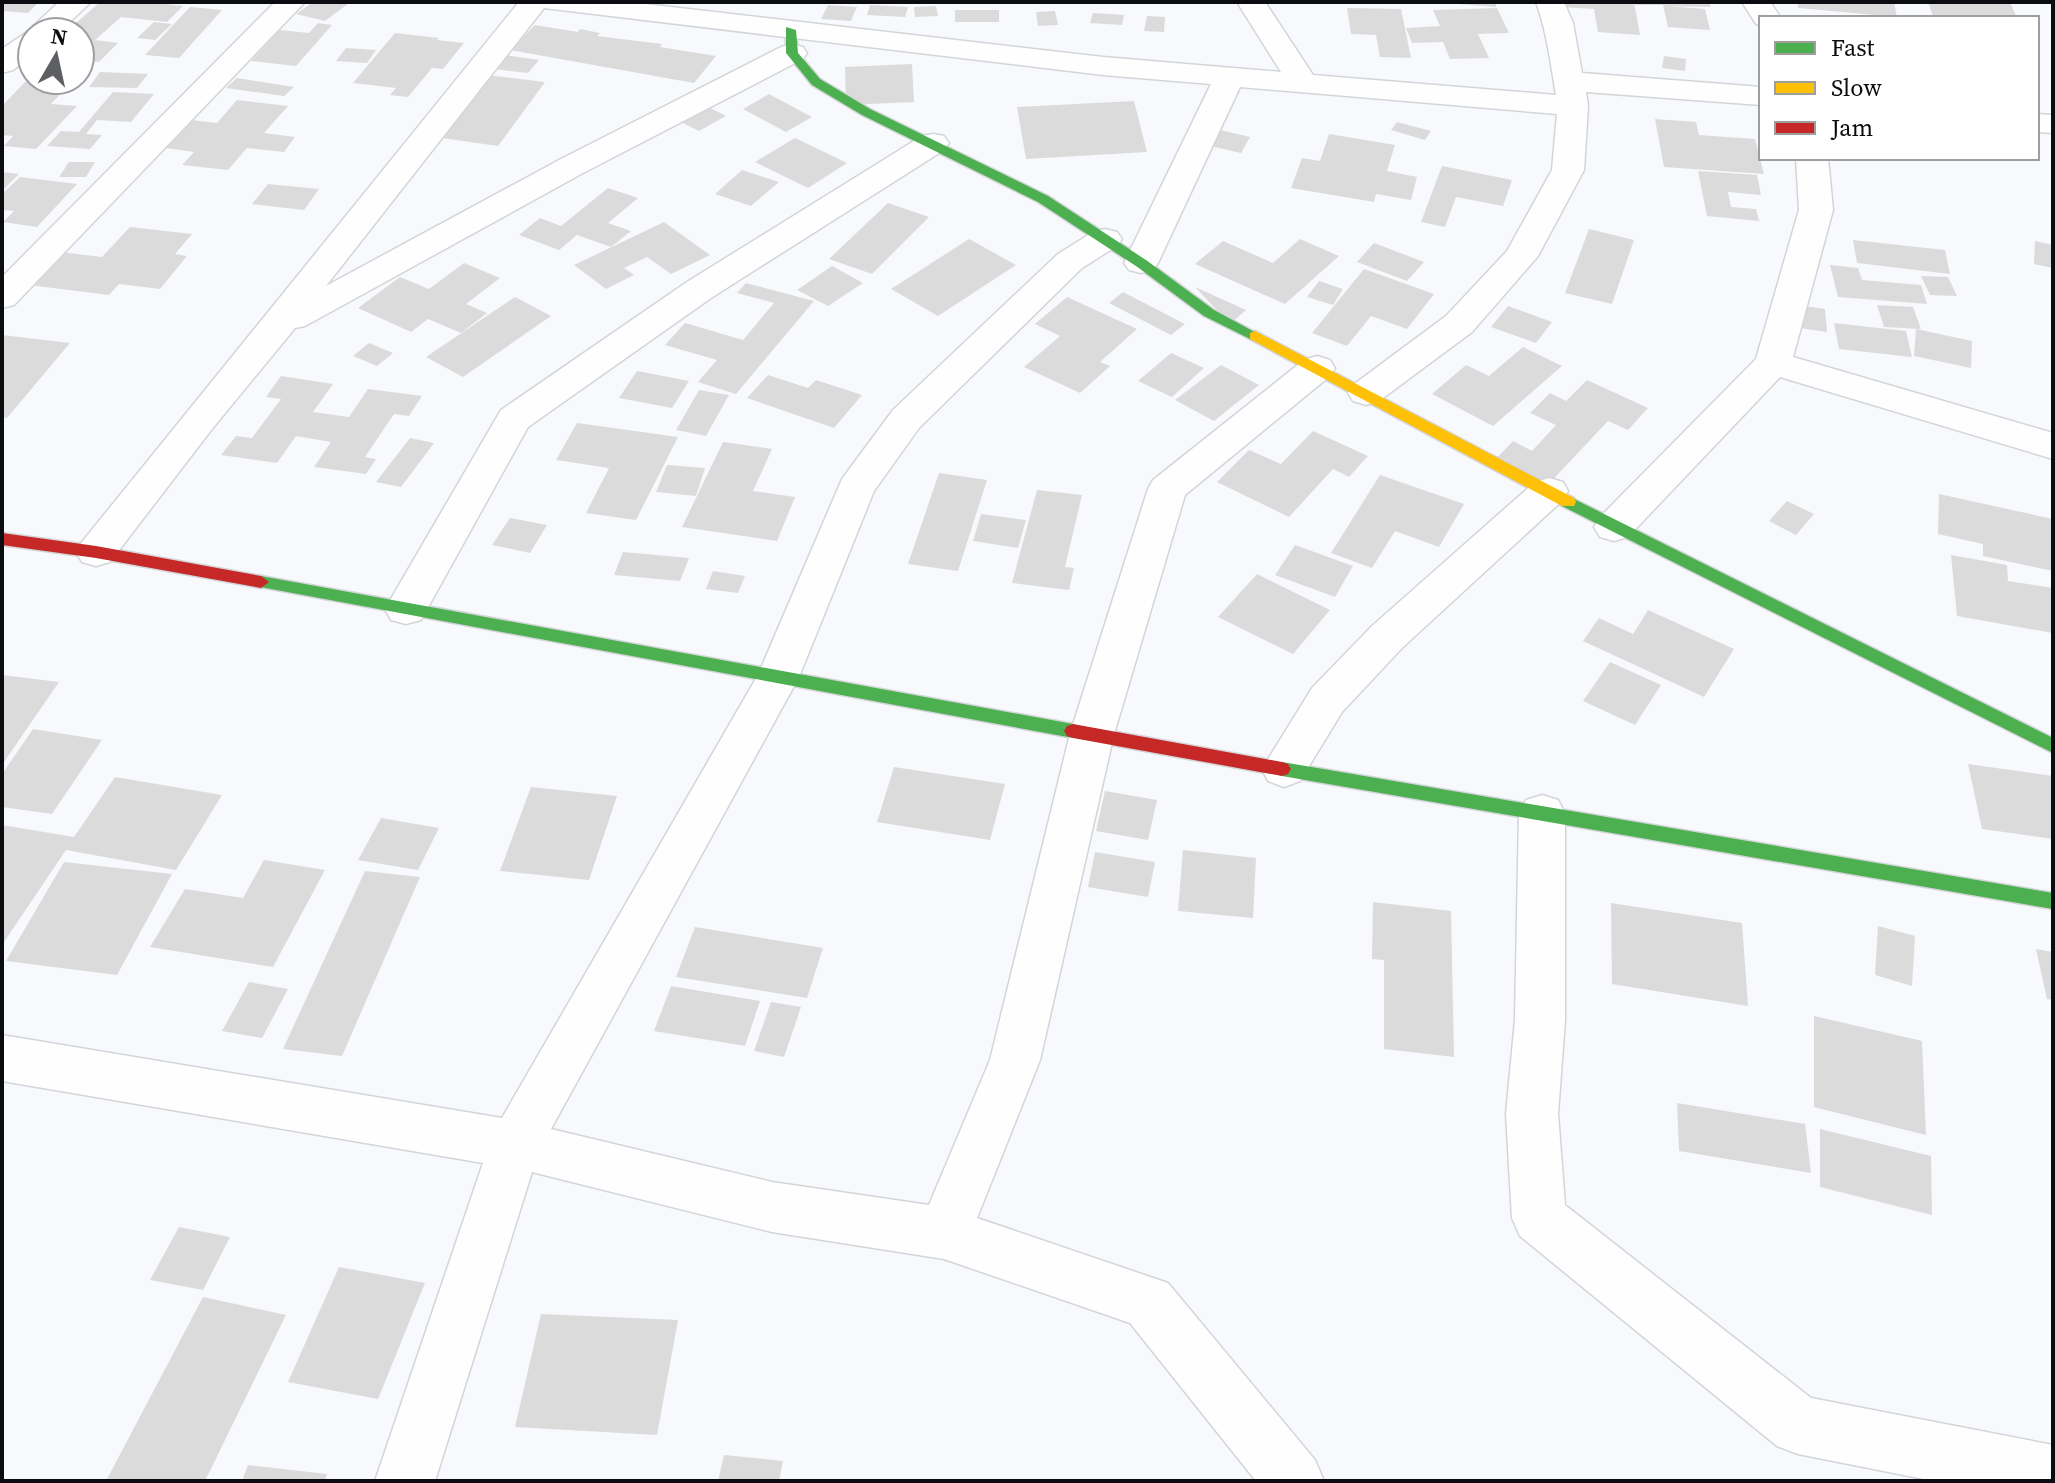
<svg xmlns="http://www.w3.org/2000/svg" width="2055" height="1483" font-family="'Source Serif 4',serif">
  <rect width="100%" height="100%" fill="#f7f9fc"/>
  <path fill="#dcdbdc" d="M2,2H39L28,13L2,11Z
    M100,2H150L183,6L167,22L121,17L95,40L118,43L99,62L80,59V32H66Z
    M313,2H343L349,3L325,21L296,14Z
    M1458,2H1496V7L1458,4Z
    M1560,2H1634L1640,35L1598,32L1594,9L1561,7Z
    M1635,2H1709L1711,7L1666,6L1705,9L1710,30L1668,27L1663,5H1635Z
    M1797,2H1894L1897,17L1798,8Z
    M1928,2H2010L2017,18L1933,16Z
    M828,5L857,7L851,21L821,19Z
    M870,5L908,7L905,17L867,15Z
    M936,6L938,16L915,17L914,7Z
    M190,7L222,10L179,58L145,55Z
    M1347,8L1401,9L1411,58L1380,57L1376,35L1351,34Z
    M1497,8L1509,33L1478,34L1489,58L1450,59L1443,42L1412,43L1406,28L1440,26L1433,10Z
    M955,10H999V22H955Z
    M1055,11L1058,25L1038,26L1036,12Z
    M1093,13L1124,15L1122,25L1090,23Z
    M1147,16L1165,17L1164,32L1144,31Z
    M154,22L172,24L155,40L137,38Z
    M318,23L332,25L296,66L251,61L280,30L309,33Z
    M535,25L578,32L580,29L600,33L597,36L662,44L660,47L716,56L694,83L510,50Z
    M395,33L439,38L437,40L464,43L443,69L432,68L408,97L390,95L396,88L353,83Z
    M346,48L376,50L367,63L336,61Z
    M505,55L539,60L528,73L494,69Z
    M1664,56L1686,59L1685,71L1662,68Z
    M912,64L914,102L846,105L845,67Z
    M100,72L148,74L137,88L89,87Z
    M486,75L545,82L498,146L435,137Z
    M237,78L294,87L284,96L226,88Z
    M27,80L70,84L51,104L77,106L36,149L4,146L13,136L2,135V106Z
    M113,92L154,94L131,122L97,120L86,134L102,135L90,149L47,146L61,131L79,132Z
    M769,94L812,117L786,132L743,109Z
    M237,100L288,106L264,133L295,137L284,152L247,148L228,170L182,165L194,152L166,148L191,120L217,123Z
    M1134,101L1147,152L1026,159L1017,107Z
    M706,106L726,116L699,131L679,121Z
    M1655,119L1696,122L1699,135L1755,139L1764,174L1664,167Z
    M1397,122L1431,131L1425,140L1391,130Z
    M1216,129L1250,137L1241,153L1206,145Z
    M1329,134L1395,145L1387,171L1417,177L1411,200L1376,194L1374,202L1291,188L1302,158L1320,161Z
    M795,138L847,163L808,188L755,162Z
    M69,162H95L86,177H59Z
    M1442,166L1512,180L1503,206L1456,197L1445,227L1421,222Z
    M742,170L779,182L751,206L715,194Z
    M1698,171L1757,175L1761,195L1728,192L1731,207L1756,209L1759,221L1707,216Z
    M2,172L19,174L2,191Z
    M20,177L77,184L37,227L3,222L14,211L2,210V194Z
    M268,184L319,189L304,210L252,204Z
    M608,188L638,198L608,223L631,231L611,247L577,235L559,250L519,235L540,218L561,226Z
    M888,203L929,217L872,274L829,259Z
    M664,222L710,255L671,274L647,257L624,268L634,275L606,289L574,265Z
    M130,227L192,234L175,254L187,256L160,289L119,284L109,295L29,285L60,252L102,257Z
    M1589,229L1634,240L1612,304L1565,293Z
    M969,239L1016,265L938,316L891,289Z
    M1300,239L1339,256L1285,304L1195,264L1223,241L1273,263Z
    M1853,240L1945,250L1950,274L1857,263Z
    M2035,241L2053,245V268L2034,264Z
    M1374,243L1424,262L1407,281L1357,262Z
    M464,263L500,278L466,304L487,313L461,333L428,319L411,332L358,308L400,277L429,289Z
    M1830,265L1858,268L1862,280L1921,285L1927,304L1838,297Z
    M832,266L863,283L828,306L797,290Z
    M1364,269L1434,294L1407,329L1371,316L1347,346L1312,333Z
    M1921,276L1948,277L1957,296L1930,295Z
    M1319,281L1343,289L1333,305L1307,297Z
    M746,283L814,301L736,394L698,382L717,360L665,345L685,323L743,340L774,303L737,293Z
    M1195,287L1246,310L1230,324Z
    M1123,292L1185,324L1171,335L1109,303Z
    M515,297L551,316L463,377L426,357Z
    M1067,297L1137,329L1100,362L1110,366L1080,393L1024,367L1060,336L1035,324Z
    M1798,305L1825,309L1827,332L1799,328Z
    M1877,305L1913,307L1921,329L1884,327Z
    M1508,306L1552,322L1536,343L1491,327Z
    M1834,323L1906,331L1912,357L1839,349Z
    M1916,329L1972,341L1971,368L1914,356Z
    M2,335L70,343L7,418L2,417Z
    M369,343L393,353L377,366L353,356Z
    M1523,347L1562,366L1493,426L1432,394L1466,365L1489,376Z
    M1171,353L1204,368L1172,397L1138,381Z
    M1221,365L1259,385L1214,421L1175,400Z
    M637,371L689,381L672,408L619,398Z
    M768,375L808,388L816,380L862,395L834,428L747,398Z
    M281,376L333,384L313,412L349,417L368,389L422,396L409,416L394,414L365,457L376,459L366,474L314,467L331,442L296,436L277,463L221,455L236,436L252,438L281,399L266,397Z
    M1587,380L1648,408L1628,430L1608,421L1543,490L1491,464L1513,441L1532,451L1556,425L1530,413L1550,393L1566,401Z
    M699,390L729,395L706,436L676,430Z
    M577,423L678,437L636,520L586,513L609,468L556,460Z
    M1313,431L1368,456L1349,477L1333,469L1289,517L1217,482L1249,450L1281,464Z
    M410,438L434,443L401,487L376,482Z
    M723,442L772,449L753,491L795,497L777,541L682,527Z
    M667,465L705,468L696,496L656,492Z
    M939,473L987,480L958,571L908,564Z
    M1380,475L1464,504L1439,547L1395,531L1372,568L1331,553Z
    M1037,490L1082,495L1065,567L1074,568L1069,590L1012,583Z
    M1939,494L2053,519V571L1983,556V544L1938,534Z
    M1787,501L1814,514L1796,535L1769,521Z
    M981,514L1026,520L1018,548L973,541Z
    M510,518L547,525L530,553L492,545Z
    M1295,545L1353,566L1335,597L1275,575Z
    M623,552L689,558L680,581L614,575Z
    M1951,555L2007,565L2008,581L2053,588V633L1957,616Z
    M713,571L745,576L738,593L706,589Z
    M1257,574L1330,610L1293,654L1218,617Z
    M1648,610L1734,649L1704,697L1583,641L1599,618L1633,634Z
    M1610,662L1661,685L1635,725L1583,701Z
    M2,675L59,682L2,765Z
    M33,729L102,740L52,814L2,807V774Z
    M1968,764L2053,776V839L1982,829Z
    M894,767L1005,784L990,840L877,822Z
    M115,777L222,795L176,870L66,850L2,945V825L74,837Z
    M531,787L617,796L589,880L500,871Z
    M1105,791L1157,800L1148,840L1096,831Z
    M381,818L439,828L418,870L358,860Z
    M1183,850L1256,858L1253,918L1178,911Z
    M1095,852L1155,862L1148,897L1088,887Z
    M264,860L325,870L273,967L150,947L185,889L243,898Z
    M64,862L172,874L117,975L6,961Z
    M365,871L420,877L342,1056L283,1049Z
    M1373,902L1451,911L1454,1057L1384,1049V960L1372,959Z
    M1611,903L1742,923L1748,1006L1612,984Z
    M1878,926L1915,936L1912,986L1875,975Z
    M695,927L823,948L807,998L676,977Z
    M2036,949L2053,952V1000L2047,999Z
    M249,982L288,989L262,1038L222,1031Z
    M671,986L760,1001L745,1046L654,1031Z
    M771,1002L801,1007L784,1057L754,1051Z
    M1814,1016L1922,1041L1926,1135L1814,1107Z
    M1677,1103L1805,1124L1811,1173L1679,1151Z
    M1820,1129L1931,1156L1932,1215L1820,1187Z
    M179,1227L230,1237L203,1290L150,1280Z
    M339,1267L425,1283L378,1399L288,1382Z
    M203,1297L286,1315L205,1481H106Z
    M541,1314L678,1320L657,1435L515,1427Z
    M724,1455L783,1461L779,1481H718Z
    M248,1465L327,1474L325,1481H242Z"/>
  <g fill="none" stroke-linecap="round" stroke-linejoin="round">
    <g stroke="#d3d5d8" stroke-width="3">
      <path id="street" d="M59,2H91L59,32H32V55L13,70L2,73V49L27,32Z
        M275,2H305L14,305L2,308V277Z
        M519,2H628L1103,57L1281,72L1237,2H1265L1313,75L1556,95C1551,66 1547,32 1536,2H1564L1573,23L1582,73L1761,87V105L1586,92L1588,106L1584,170L1538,256L1472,332L1379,401L1366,405L1353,401L1348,393L1353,385L1446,316L1507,251L1552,170L1557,114L1240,87L1158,263L1153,270L1141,273L1129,270L1124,263L1211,84L1103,75L544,8L326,286L561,159L781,47L792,44L803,47L807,53L803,59L583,173L305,326L295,328L212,429L110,562L96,566L82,562L76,552L82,542Z
        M1742,2H1770L1781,18H1761V25L1756,24Z
        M2037,114L2053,115V133L2037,132Z
        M933,134L944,136L949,143L944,150L711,298L528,427L421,620L406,624L391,620L385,609L501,410L687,282L922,136Z
        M1796,158H1828L1833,210L1793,357L2053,433V459L1780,377L1628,537L1614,541L1600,537L1594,527L1600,517L1756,359L1799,210Z
        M1105,229L1117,232L1122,239L1117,246L1082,268L919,428L874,491L799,677L551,1129L772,1182L929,1205L990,1060L1070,734L1148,489L1153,480L1304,360L1317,356L1330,360L1335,368L1330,376L1185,495L1114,734L1040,1060L977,1218L1168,1283L1315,1460L1324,1481H1256L1130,1323L944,1259L772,1232L532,1172L435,1481H375L483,1163L2,1081V1035L502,1118L758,675L842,479L893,410L1058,254L1093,232Z
        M1549,478L1563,482L1568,491L1563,500L1402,648L1342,712L1300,781L1284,787L1268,781L1262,769L1312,688L1372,626L1535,482Z
        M1542,795L1558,800L1565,813V1020L1558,1114L1565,1205L1811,1398L2053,1445V1481H1934L1798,1454L1777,1446L1520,1236L1512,1218L1506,1114L1515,1020L1519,813L1526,800Z"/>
    </g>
    <g stroke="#d3d5d8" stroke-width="3">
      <path id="fast" d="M786,27L796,30L798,53L820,79L870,109L1048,196L1146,260L1214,310L1262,336L1255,341L1250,339L1204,316L1136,266L1038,202L862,115L812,85L786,53Z
        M1568,496L2053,738V753L1562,506L1560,502Z
        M261,576L1073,724L1079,726L1082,731L1079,736L1073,738L255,586L253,582L255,578Z
        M1282,762L2053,893V909L1282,776L1276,774L1273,769L1276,764Z"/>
    </g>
    <g stroke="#d3d5d8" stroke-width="3">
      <path id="slow" d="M1255,331L1574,498L1576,502L1574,506H1562L1250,339V333Z"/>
    </g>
    <g stroke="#d3d5d8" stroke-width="3">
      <path id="jam" d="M2,533L96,546L261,576L269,582L261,588L96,558L2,545Z
        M1073,724L1282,762L1288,764L1291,769L1288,774L1282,776L1073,738L1067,736L1064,731L1067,726Z"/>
    </g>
    <use href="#street" fill="#fefeff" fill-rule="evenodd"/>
    <use href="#fast" fill="#4caf50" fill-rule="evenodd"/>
    <use href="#slow" fill="#ffc107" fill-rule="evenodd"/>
    <use href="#jam" fill="#c62828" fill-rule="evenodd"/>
  </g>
  <rect width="2055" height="1483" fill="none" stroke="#0a0c0f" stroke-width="8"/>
  <rect x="1759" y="16" width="280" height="144" fill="#ffffff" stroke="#9d9e9f" stroke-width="2"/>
  <rect x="1775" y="42" width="40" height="12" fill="#4caf50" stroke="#9d9e9f" stroke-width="2"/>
  <text x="1831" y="56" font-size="24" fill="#0a0c0f">Fast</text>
  <rect x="1775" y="82" width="40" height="12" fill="#ffc107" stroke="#9d9e9f" stroke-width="2"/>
  <text x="1831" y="96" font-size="24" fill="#0a0c0f">Slow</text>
  <rect x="1775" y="122" width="40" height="12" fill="#c62828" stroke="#9d9e9f" stroke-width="2"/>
  <text x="1831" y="136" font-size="24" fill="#0a0c0f">Jam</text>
  <g transform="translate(56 56) rotate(9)"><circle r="38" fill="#ffffff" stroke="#9d9e9f" stroke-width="2"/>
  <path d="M0-6L14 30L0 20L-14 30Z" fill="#5d5f62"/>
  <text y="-12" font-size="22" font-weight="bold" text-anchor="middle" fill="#0a0c0f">N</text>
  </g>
</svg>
